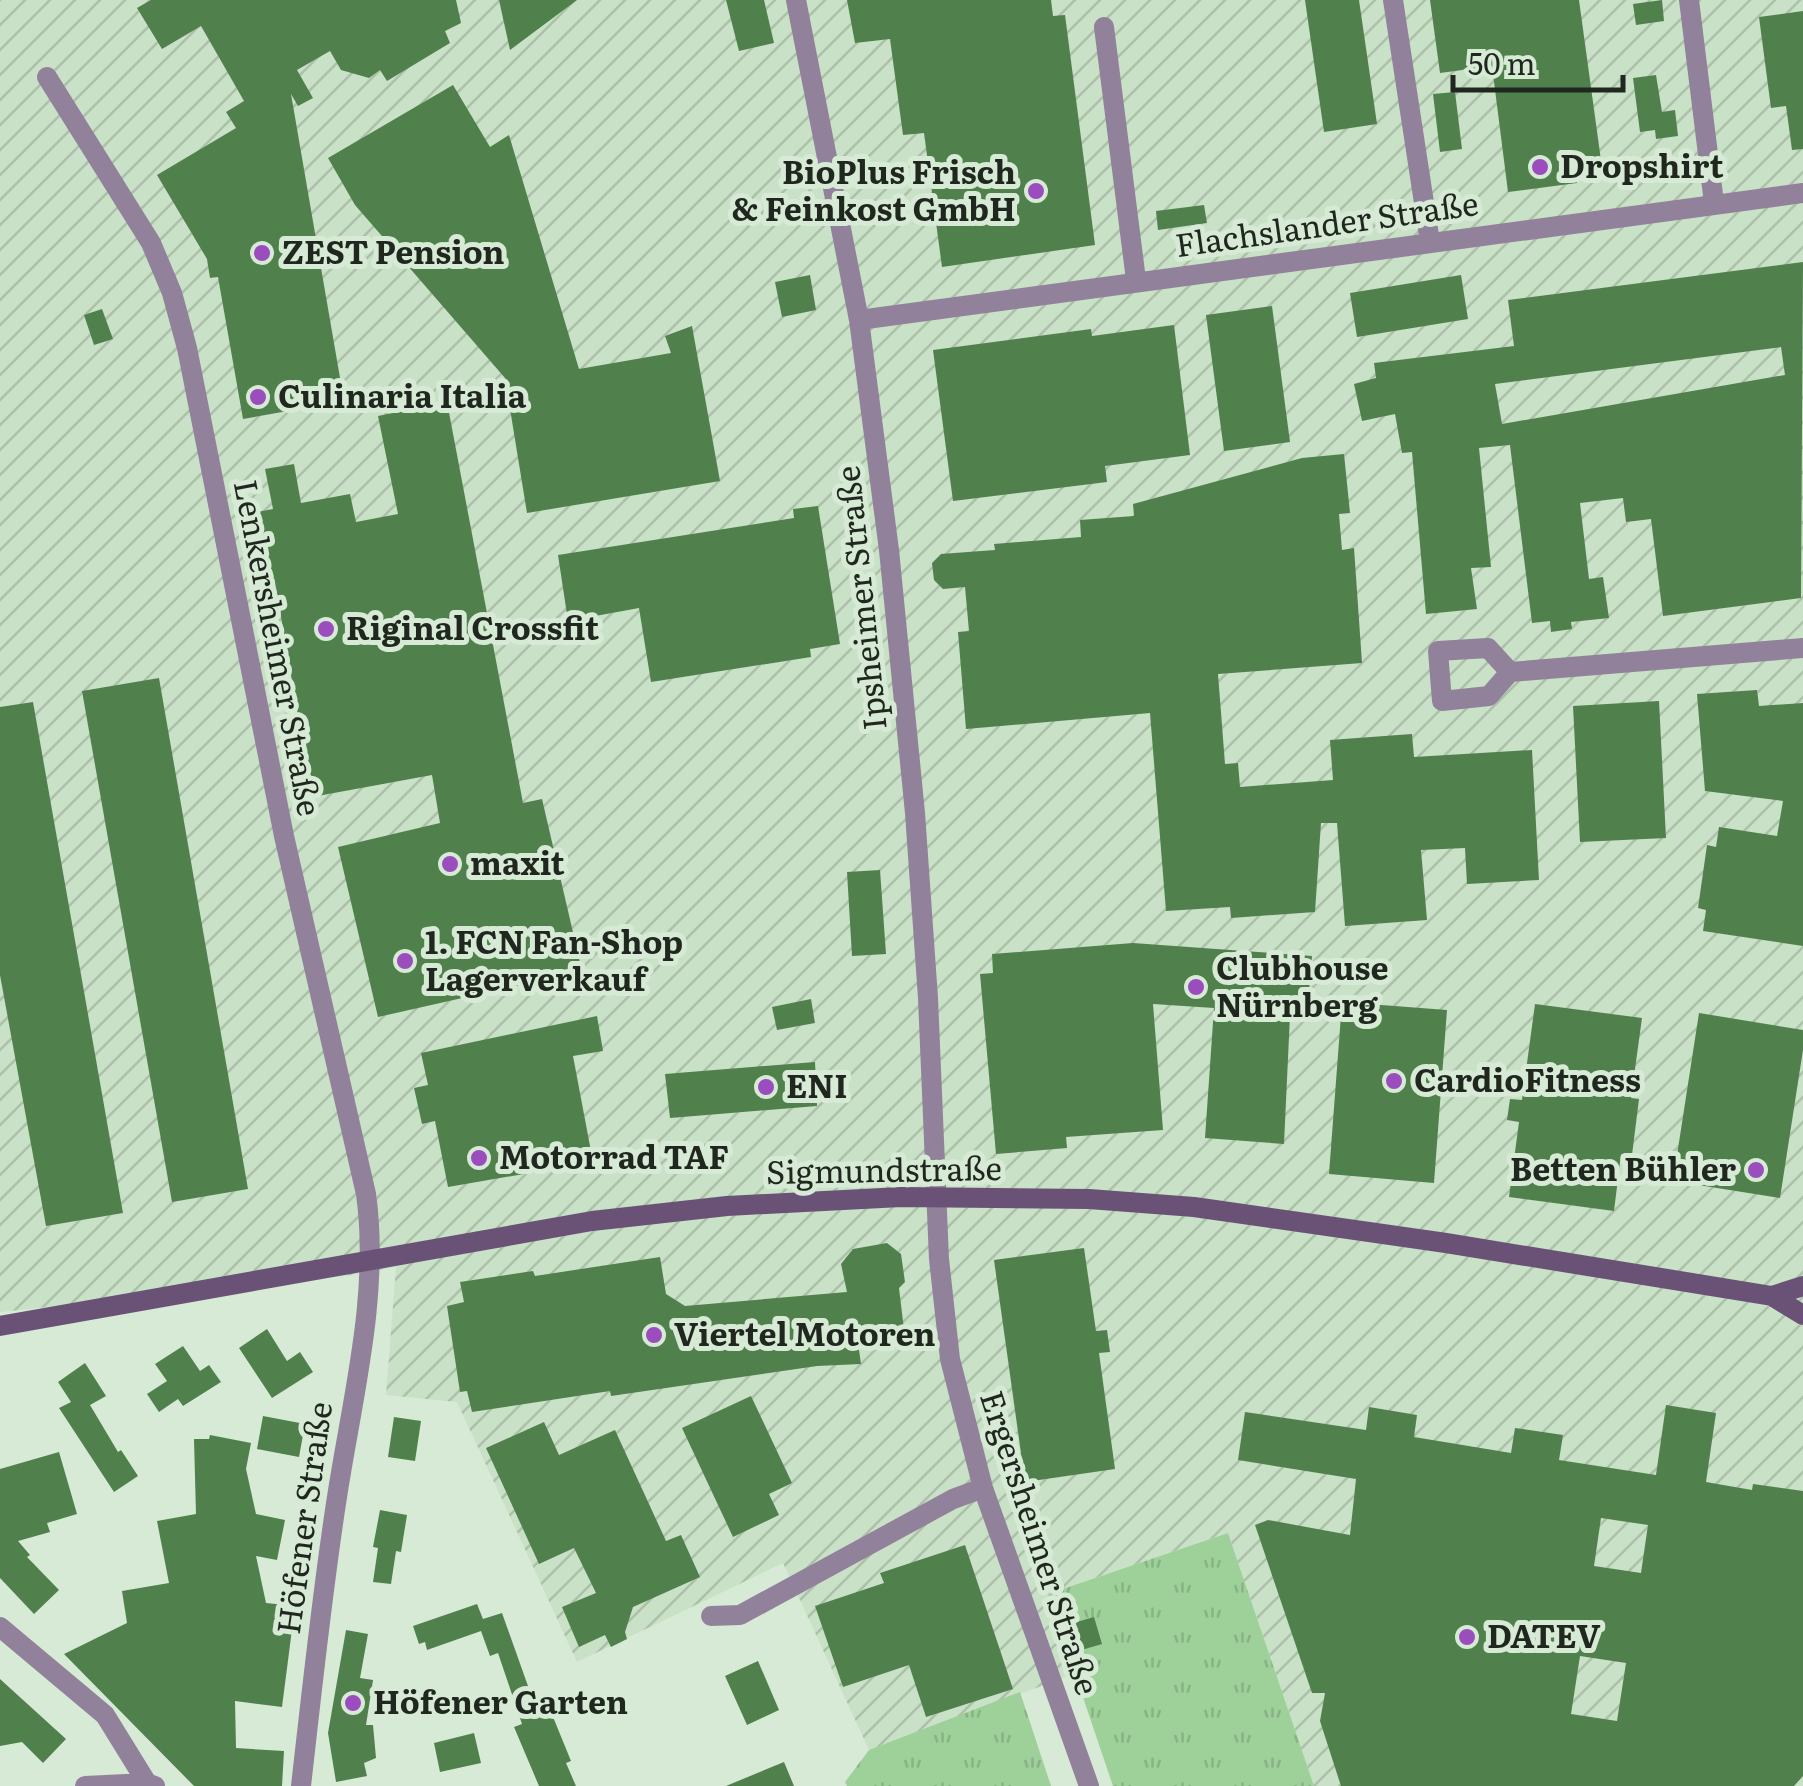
<svg xmlns="http://www.w3.org/2000/svg" width="1803" height="1786" font-family="Literata,serif">
  <defs>
    <pattern id="industrial-furrows" width="10" height="10" patternUnits="userSpaceOnUse" patternTransform="scale(2.5)"><rect width="10" height="10" fill="#c9e1c6"/><path d="M-1 1l2-2M0 10L10 0M9 11l2-2" fill="none" stroke="#acc1aa"/></pattern>
    <pattern id="grass-tufts" width="24" height="20" patternUnits="userSpaceOnUse" patternTransform="scale(2.5)"><rect width="24" height="20" fill="#9ed09a"/><path d="M3 7l-1-3M5 7V3M7 7l1-3M15 17l-1-3M17 17v-4M19 17l1-3" fill="none" stroke="#88b384"/></pattern>
  </defs>
  <rect width="100%" height="100%" fill="#d7ead5"/>
  <path fill="url(#industrial-furrows)" d="M0,0H1803V1786H1314L1228,1533L1048,1594L1074,1674L869,1750L783,1563L577,1662L457,1402L386,1395L396,1267L345,1276L0,1312Z"/>
  <path fill="url(#grass-tufts)" d="M1228,1533L1314,1786H1113L1048,1594Z
    M1020,1692L1051,1786H847L845,1782L869,1750Z"/>
  <path fill="#50814d" fill-rule="evenodd" d="M151,0H456L461,23L445,31L450,43L387,81L380,70L369,78L341,70L330,51L297,70L313,98L298,106L291,94L344,401L243,419L218,277L210,278L207,259L157,175L236,128L226,112L244,101L201,26L162,49L137,8Z
    M499,0H577L510,50Z
    M726,0H764L774,43L739,51Z
    M847,0H1051L1053,16L1065,15L1095,245L942,267L924,133L903,135L890,39L855,43Z
    M1305,0H1359L1377,124L1324,132Z
    M1430,0H1579L1603,175L1576,178L1577,183L1508,192L1492,66L1440,73Z
    M1662,0L1664,21L1636,25L1633,4Z
    M1803,11V149L1792,150L1786,106L1771,108L1759,17Z
    M1656,75L1662,112L1675,110L1678,136L1656,139L1655,130L1640,132L1633,78Z
    M453,85L490,147L509,135L579,369L671,353L665,336L692,326L720,481L527,513L505,378L355,205L328,158Z
    M1455,92L1462,149L1440,152L1433,94Z
    M1204,205L1207,223L1158,230L1156,211Z
    M1803,262L1801,598L1663,616L1651,519L1626,522L1623,498L1580,503L1589,579L1603,577L1609,618L1571,622L1572,629L1551,632L1550,621L1532,623L1510,445L1479,448L1491,567L1471,568L1477,609L1426,614L1412,452L1402,453L1395,414L1362,421L1354,384L1376,378L1374,363L1514,346L1508,300ZM1781,347L1785,375L1502,424L1495,384Z
    M810,275L816,310L782,317L775,282Z
    M1461,275L1468,319L1357,337L1350,293Z
    M1272,306L1290,442L1224,451L1206,315Z
    M102,309L113,339L94,345L84,315Z
    M1174,325L1190,455L1105,466L1107,482L953,501L933,350L1091,329L1092,336Z
    M447,402L523,803L542,799L582,971L378,1017L338,847L440,823L432,775L312,797L275,582H272L257,512L273,509L265,469L294,464L301,503L350,494L356,522L398,514L378,416Z
    M1344,454L1350,513L1339,514L1342,550L1354,548L1362,663L1218,674L1225,764L1238,763L1240,787L1333,780L1330,740L1412,734L1414,757L1532,750L1539,880L1467,884L1465,848L1421,850L1427,920L1345,926L1337,823H1321L1315,912L1231,918L1230,907L1166,911L1150,713L966,729L958,632L969,631L965,587L943,589L934,580L932,563L941,554L995,550L994,544L1081,537L1080,520L1134,516L1133,504L1302,458Z
    M818,506L840,644L810,649L811,657L651,682L639,608L568,621L558,555L794,518L793,509Z
    M159,678L248,1189L172,1202L82,691Z
    M1757,690L1759,706L1803,703V946L1703,931L1706,910L1698,908L1707,845L1716,847L1719,827L1777,836L1783,801L1705,791L1697,694Z
    M1659,701L1666,838L1580,842L1573,706Z
    M33,702L123,1213L46,1226L0,975V707Z
    M880,870L886,954L852,956L847,872Z
    M1133,943L1312,956L1307,1016L1290,1015L1284,1144L1205,1138L1214,1008L1153,1004L1163,1130L1066,1137L1067,1148L996,1154L980,974L993,973L992,954Z
    M811,999L815,1023L777,1030L772,1007Z
    M1342,1002L1447,1010L1434,1183L1329,1174Z
    M1535,1004L1642,1018L1631,1098L1639,1099L1632,1155L1621,1154L1614,1211L1509,1197L1519,1122L1507,1120L1510,1099L1522,1100Z
    M1699,1013L1803,1030V1050L1780,1198L1673,1181Z
    M597,1016L603,1051L573,1056L593,1162L448,1187L435,1121L422,1124L414,1088L428,1085L421,1053Z
    M815,1062L817,1106L670,1118L665,1074Z
    M887,1243L901,1254L905,1282L899,1288L905,1338L858,1343L861,1364L817,1366L611,1396L610,1391L472,1412L467,1391L460,1392L447,1306L464,1302L460,1282L533,1271L535,1276L660,1257L666,1294L685,1306L847,1292L841,1264L853,1249Z
    M1084,1248L1096,1331L1107,1330L1110,1352L1099,1353L1115,1469L1025,1482L994,1260Z
    M267,1329L287,1361L300,1352L313,1372L272,1398L239,1348Z
    M183,1346L200,1371L209,1365L221,1382L183,1406L178,1399L159,1412L147,1394L167,1381L155,1364Z
    M85,1363L106,1396L90,1405L118,1452L121,1450L138,1476L114,1492L59,1408L71,1402L58,1382Z
    M751,1396L792,1483L769,1494L779,1515L733,1537L682,1428Z
    M1666,1405L1716,1413L1706,1482L1752,1490L1753,1484L1803,1491V1776L1794,1786H1341L1320,1721L1325,1693H1312L1255,1525L1268,1520L1350,1535L1356,1479L1238,1460L1245,1412L1366,1430L1369,1407L1417,1415L1414,1437L1511,1453L1515,1428L1563,1435L1559,1460L1656,1475ZM1601,1518L1648,1525L1641,1573L1594,1566ZM1580,1656L1626,1663L1617,1721L1571,1714Z
    M263,1416L305,1424L299,1457L257,1449Z
    M394,1417L421,1421L415,1461L388,1457Z
    M544,1422L559,1455L615,1430L666,1541L681,1535L700,1577L633,1607L625,1632L627,1639L611,1647L605,1635L579,1647L562,1607L596,1593L574,1548L539,1564L486,1448Z
    M210,1435L251,1443L246,1469L256,1514L285,1520L277,1560L256,1556L266,1603L295,1606L282,1707L235,1701L236,1748L284,1751L282,1786H194L64,1654L127,1623L122,1591L169,1583L157,1521L196,1514L194,1439H209Z
    M59,1452L77,1514L47,1523L50,1532L18,1541L30,1555L27,1557L59,1590L34,1614L0,1578V1469Z
    M380,1510L407,1515L401,1552L396,1551L391,1584L373,1582L378,1548L373,1547Z
    M965,1545L1013,1689L926,1717L909,1665L843,1687L815,1606L884,1583L880,1573Z
    M477,1604L483,1619L502,1613L539,1717L551,1712L571,1761L566,1763L576,1786H539L514,1727L522,1724L498,1653L490,1656L481,1631L427,1650L425,1642L419,1644L413,1626Z
    M1094,1617L1102,1644L1078,1651L1070,1624Z
    M346,1630L368,1634L360,1678L373,1680L366,1725H373L376,1758L364,1763L367,1776L336,1782L328,1733Z
    M758,1661L779,1710L747,1725L725,1676Z
    M0,1679L66,1739L43,1763L22,1742L0,1746Z
    M474,1733L481,1763L440,1772L434,1743Z
    M784,1762L794,1786H726Z"/>
  <g fill="none" stroke-linecap="round" stroke-linejoin="round">
    <path stroke="#92819b" stroke-width="20" d="M796,0L859,320L889,550L915,813L928,998L939,1259L950,1359L983,1488L1089,1786
      M1393,0L1430,242
      M1689,0L1714,203
      M1104,27L1136,280
      M47,77L151,243L172,293L187,348L284,836L366,1194C380,1294 352,1399 337,1497C322,1593 312,1690 301,1786
      M859,320L1803,193
      M1510,672L1488,648L1438,651L1442,701L1489,696L1510,672L1803,648
      M711,1616L740,1615L953,1499L983,1488
      M0,1627L105,1715L147,1783
      M85,1786L147,1783L155,1786"/>
    <path stroke="#6a5277" stroke-width="20" d="M1772,1296L1803,1286
      M0,1326L592,1221L727,1206L901,1197L1089,1199L1194,1207L1446,1243L1772,1296L1803,1315"/>
  </g>
  <g fill="#9b4dbe" stroke="#d7ead5" stroke-width="4">
    <circle cx="1540" cy="167" r="10"/>
    <circle cx="1036" cy="191" r="10"/>
    <circle cx="262" cy="253" r="10"/>
    <circle cx="258" cy="397" r="10"/>
    <circle cx="326" cy="629" r="10"/>
    <circle cx="450" cy="864" r="10"/>
    <circle cx="405" cy="961" r="10"/>
    <circle cx="1196" cy="987" r="10"/>
    <circle cx="1394" cy="1081" r="10"/>
    <circle cx="766" cy="1087" r="10"/>
    <circle cx="479" cy="1158" r="10"/>
    <circle cx="1756" cy="1170" r="10"/>
    <circle cx="654" cy="1335" r="10"/>
    <circle cx="1467" cy="1637" r="10"/>
    <circle cx="353" cy="1703" r="10"/>
  </g>
  <g text-anchor="middle" stroke-width="10" stroke-linejoin="round" paint-order="stroke">
    <g font-size="32" font-weight="bold" fill="#1f271f" stroke="#d7ead5" text-anchor="start">
      <text x="1560" y="178">Dropshirt</text>
      <text x="1016" y="184" text-anchor="end">BioPlus Frisch<tspan x="1016" dy="37">&amp; Feinkost GmbH</tspan></text>
      <text x="282" y="264">ZEST Pension</text>
      <text x="278" y="408">Culinaria Italia</text>
      <text x="346" y="640">Riginal Crossfit</text>
      <text x="470" y="875">maxit</text>
      <text x="425" y="954">1. FCN Fan-Shop<tspan x="425" dy="37">Lagerverkauf</tspan></text>
      <text x="1216" y="980">Clubhouse<tspan x="1216" dy="37">Nürnberg</tspan></text>
      <text x="1414" y="1092">CardioFitness</text>
      <text x="786" y="1098">ENI</text>
      <text x="499" y="1169">Motorrad TAF</text>
      <text x="1736" y="1181" text-anchor="end">Betten Bühler</text>
      <text x="674" y="1346">Viertel Motoren</text>
      <text x="1487" y="1648">DATEV</text>
      <text x="373" y="1714">Höfener Garten</text>
    </g>
    <g font-size="32" fill="#1f271f" stroke="#d7ead5">
      <text transform="translate(1327 225) rotate(-8)" y="11">Flachslander Straße</text>
      <text transform="translate(862 598) rotate(-96)" y="11">Ipsheimer Straße</text>
      <text transform="translate(277 648) rotate(79)" y="11">Lenkersheimer Straße</text>
      <text transform="translate(884 1171) rotate(-1)" y="11">Sigmundstraße</text>
      <text transform="translate(305 1518) rotate(-82)" y="11">Höfener Straße</text>
      <text transform="translate(1039 1543) rotate(72)" y="11">Ergersheimer Straße</text>
    </g>
  </g>
  <path d="M1453 75v15h170v-15" fill="none" stroke="#1f271f" stroke-width="5"/>
  <text x="1468" y="75" font-size="30" fill="#1f271f" stroke="#d7ead5" stroke-width="8" paint-order="stroke">50 m</text>
</svg>
